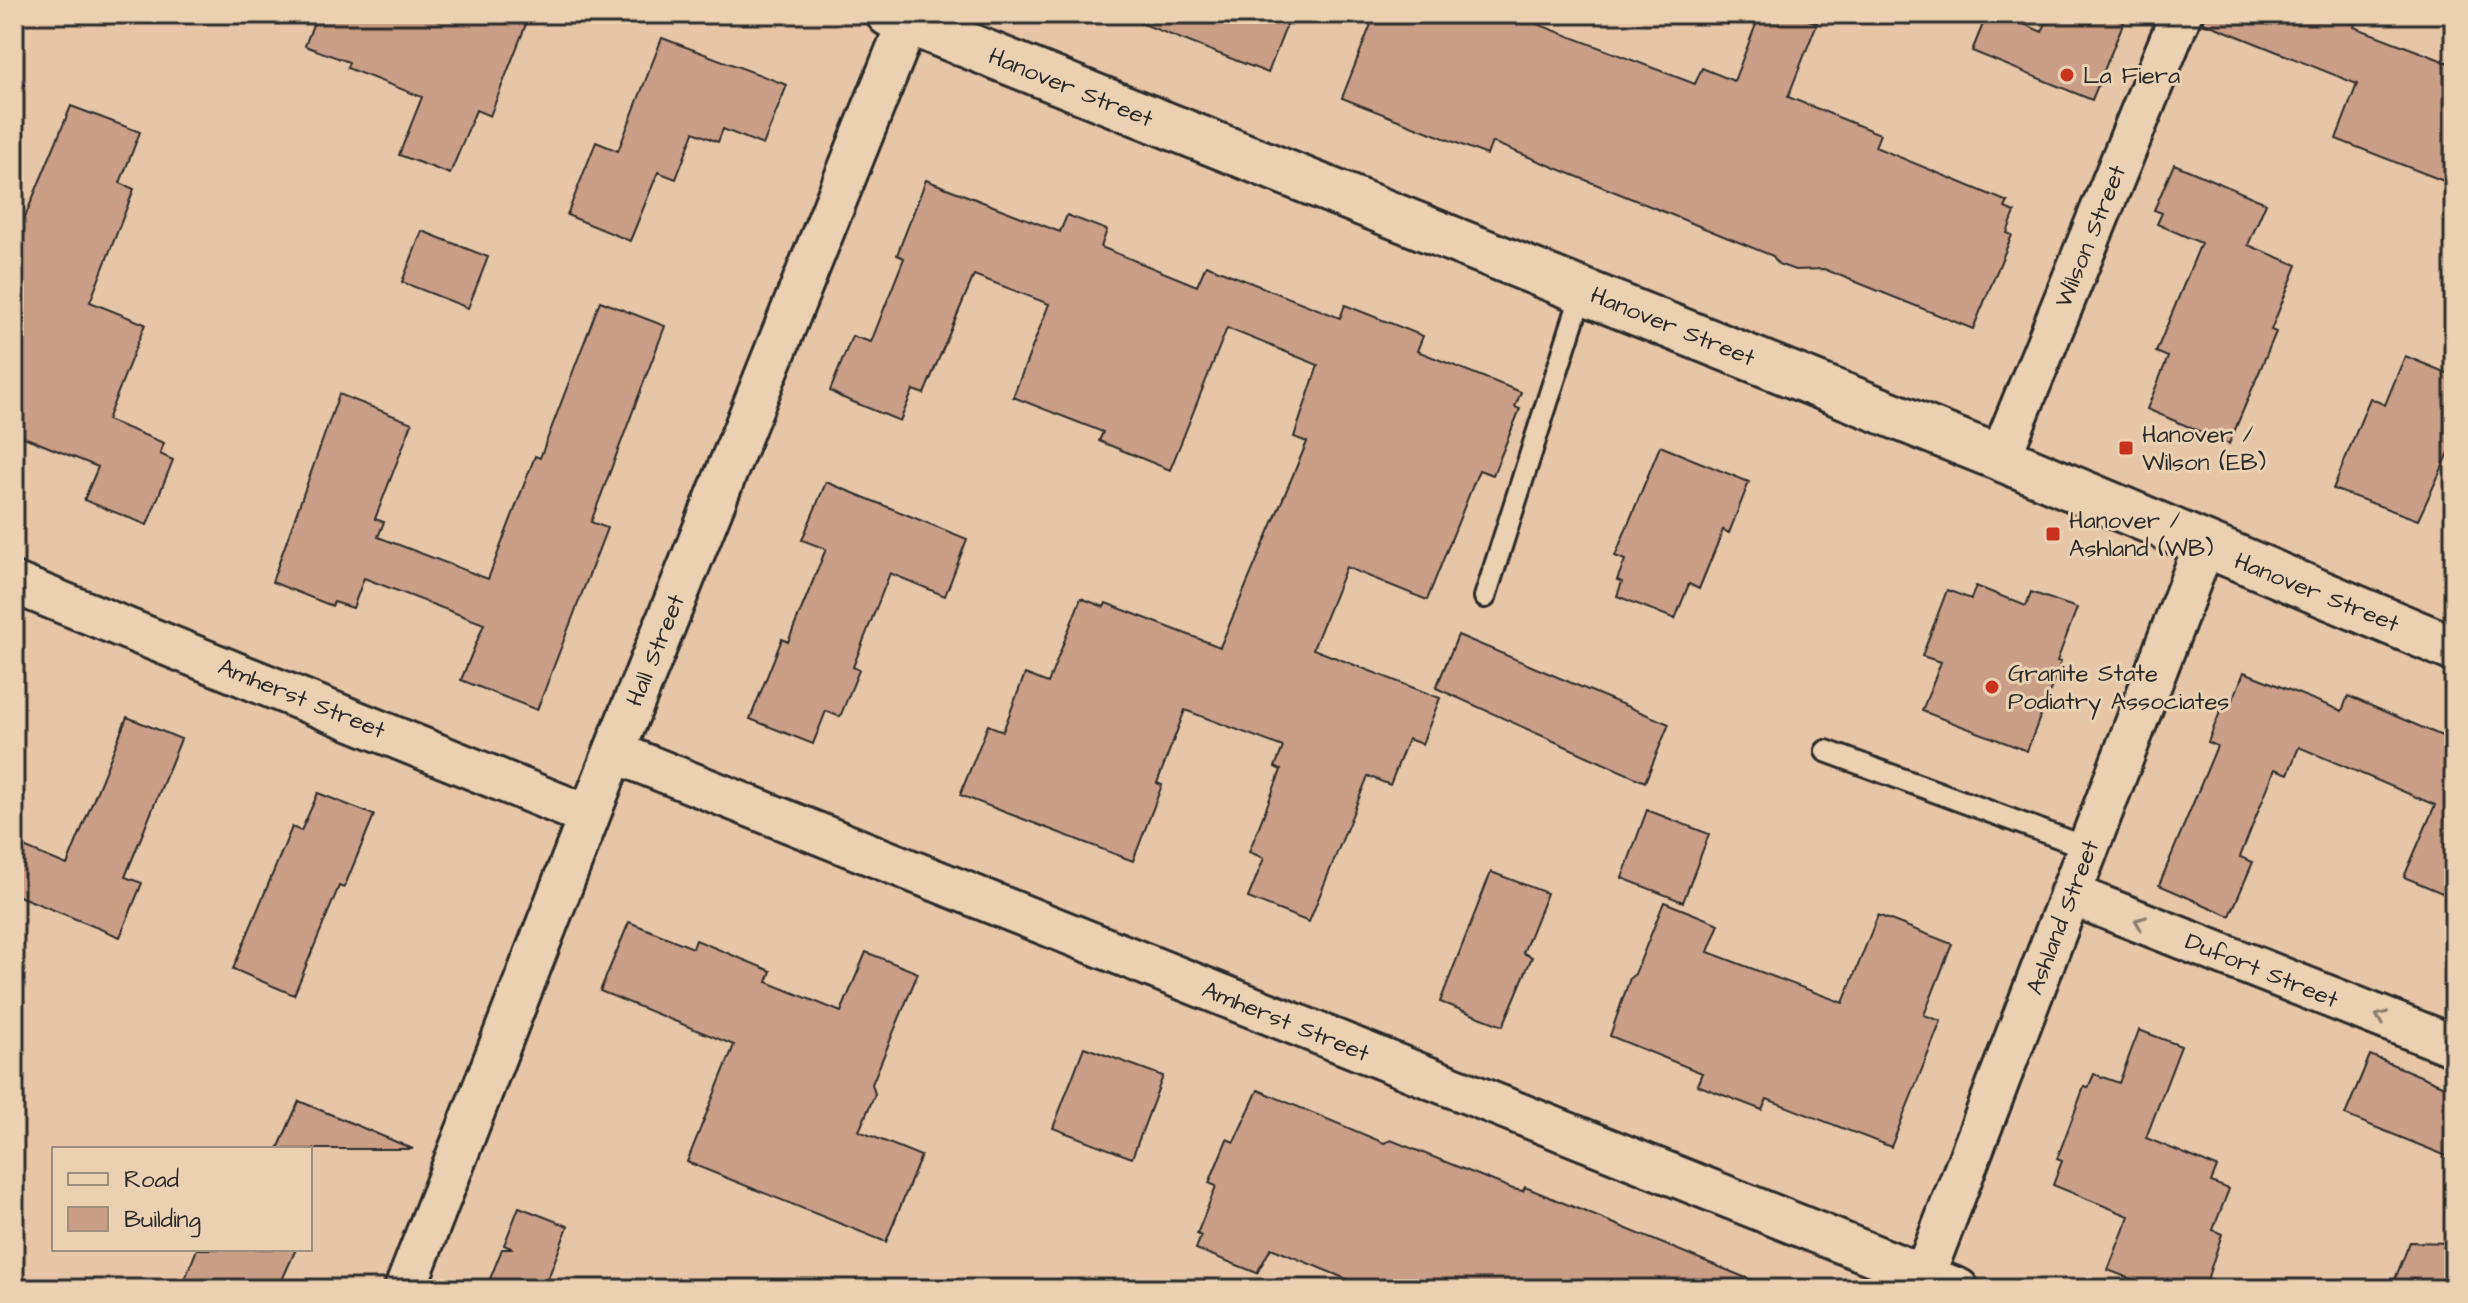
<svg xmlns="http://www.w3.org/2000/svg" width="2468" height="1303" font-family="'Architects Daughter',sans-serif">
  <rect width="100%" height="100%" fill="#e7c6a8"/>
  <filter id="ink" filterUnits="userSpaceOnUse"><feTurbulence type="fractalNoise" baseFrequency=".0125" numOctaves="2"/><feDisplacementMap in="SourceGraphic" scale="16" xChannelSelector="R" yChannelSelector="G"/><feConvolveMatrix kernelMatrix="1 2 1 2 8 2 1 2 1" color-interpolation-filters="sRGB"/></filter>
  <g filter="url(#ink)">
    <path fill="#cb9e87" stroke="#2b2b2b" stroke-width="2" d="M317,14H530L490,116L476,110L450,174L399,155L422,97L347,68L349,62L305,46Z
      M1126,14H1291L1268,73L1125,17Z
      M1375,14H1511L1695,84L1702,68L1734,81L1760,14H1793L1817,23L1788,97L1880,134L1875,147L2008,202L2005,208L2015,212L2007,233L2012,235L1973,329L1824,269L1795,270L1778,264L1773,256L1492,142L1487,155L1342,98Z
      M1987,14H2001L2042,32L2050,14H2127L2092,100L1972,51Z
      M2204,14H2359L2354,27L2454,65V185L2336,139L2357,84L2203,22Z
      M662,38L787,85L763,145L723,129L718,142L694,132L676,179L658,172L630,241L567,215L596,142L618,151Z
      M71,106L140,132L120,183L134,189L90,302L145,324L107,420L164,443L160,454L173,460L147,525L84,500L98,467L14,433V243Z
      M2174,164L2266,203L2248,245L2297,265L2271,330L2276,332L2229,444L2147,409L2168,357L2156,352L2201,243L2157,224L2162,213L2154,210Z
      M926,180L1060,232L1067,215L1107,230L1101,247L1197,286L1206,265L1340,318L1345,305L1423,336L1417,351L1521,392L1515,407L1520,409L1493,475L1479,470L1427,600L1346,567L1313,649L1440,698L1422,744L1408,739L1390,785L1368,776L1309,922L1248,898L1264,858L1249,852L1281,770L1275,767L1283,747L1185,710L1157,783L1162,785L1133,861L960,795L988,725L1003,731L1025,674L1048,683L1081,598L1104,607L1106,603L1220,647L1307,442L1294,437L1318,365L1227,328L1170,470L1099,441L1103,432L1013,397L1049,304L974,275L924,394L913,390L900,421L841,397L830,391L852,336L871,342L904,258L897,255Z
      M422,231L488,257L468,308L402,282Z
      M600,301L665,326L591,522L607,528L537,710L461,680L484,624L364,578L353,608L334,602L332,606L272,582L339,394L412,423L375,519L384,522L378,537L488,579L535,456L540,458Z
      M2405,356L2454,376V442L2418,520L2333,489L2370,398L2385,405Z
      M1660,446L1749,482L1729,533L1723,530L1699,589L1689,584L1675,619L1617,596L1622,582L1617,580L1625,560L1615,556Z
      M826,482L967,539L945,596L890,573L853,667L859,670L840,717L826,711L813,744L750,719L782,639L788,642L826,549L802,540Z
      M1976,586L2026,606L2031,592L2077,608L2057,661L2061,662L2027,751L1922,711L1941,662L1922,656L1947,590L1971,599Z
      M1458,635L1669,724L1645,782L1436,688Z
      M2244,672L2342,711L2348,696L2454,741V898L2404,877L2435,805L2299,747L2288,774L2275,769L2240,857L2253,862L2230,916L2159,885L2217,746L2208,742L2224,702L2231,705Z
      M127,717L181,739L125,877L142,883L120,937L14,894V843L67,865Z
      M318,793L374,815L344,888L339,886L294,995L233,969L292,827L301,831Z
      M1647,810L1709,834L1683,902L1622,878Z
      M1491,872L1547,893L1523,953L1532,957L1503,1026L1440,1002Z
      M1664,902L1719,924L1708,952L1843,1003L1878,915L1952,944L1924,1015L1941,1021L1891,1147L1767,1099L1762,1110L1697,1085L1702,1073L1610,1036L1630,978L1635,974Z
      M629,922L693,948L696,940L771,971L767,982L841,1012L866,952L918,973L872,1084L875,1094L859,1131L921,1156L886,1242L687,1162L734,1045L600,991Z
      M2139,1030L2181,1046L2146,1138L2217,1167L2211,1182L2229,1189L2213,1230L2222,1234L2204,1289H2157L2108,1270L2129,1216L2053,1185L2062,1161L2057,1159L2084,1087L2088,1088L2094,1074L2119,1083Z
      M1084,1047L1163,1076L1132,1158L1053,1128Z
      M2370,1055L2454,1090V1159L2345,1115Z
      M1258,1090L1384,1143L1391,1140L1513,1189L1523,1191L1525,1187L1773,1289H1371L1271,1248L1257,1273L1196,1249L1201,1236L1197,1234L1216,1186L1209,1183L1227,1139L1234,1142Z
      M299,1101L413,1149H278Z
      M519,1207L568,1226L544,1289H486L502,1249H513L504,1245Z
      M2410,1242L2454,1243V1289H2391Z
      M197,1249H296L278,1289H181Z"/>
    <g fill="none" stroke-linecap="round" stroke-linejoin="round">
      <g stroke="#2b2b2b" stroke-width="26">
        <path id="service" d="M1485,597L1583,290
          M1826,751L2088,848"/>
      </g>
      <g stroke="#2b2b2b" stroke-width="46">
        <path id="minor" d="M2000,458L2181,14
          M14,583L589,816
          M614,752L1958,1289
          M2070,894L2454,1046
          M405,1289L614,752L911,14
          M1919,1289L2204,546"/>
      </g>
      <g stroke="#2b2b2b" stroke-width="50">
        <path id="tertiary" d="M889,14L2000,458L2454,649"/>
      </g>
      <use href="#service" stroke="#e9d1b1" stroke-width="20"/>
      <use href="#minor" stroke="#e9d1b1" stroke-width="40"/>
      <use href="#tertiary" stroke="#e9d1b1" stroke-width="44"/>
    </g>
    <defs><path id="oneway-chevron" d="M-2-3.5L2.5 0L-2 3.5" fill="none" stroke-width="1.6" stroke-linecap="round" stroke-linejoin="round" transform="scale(2)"/></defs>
    <g stroke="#8a7e6e">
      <use href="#oneway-chevron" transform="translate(2140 922) rotate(-158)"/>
      <use href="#oneway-chevron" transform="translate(2381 1017) rotate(-158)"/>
    </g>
  </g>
  <g fill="#c8321e" stroke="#e9d1b1" stroke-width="3">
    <circle cx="2067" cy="75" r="8"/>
    <rect x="2118" y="440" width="16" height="16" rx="4"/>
    <rect x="2045" y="526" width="16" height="16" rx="4"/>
    <circle cx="1992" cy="687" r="8"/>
  </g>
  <g text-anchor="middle" stroke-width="6" stroke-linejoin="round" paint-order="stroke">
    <g font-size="24" fill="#2b2b2b" stroke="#e9d1b1" text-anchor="start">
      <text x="2083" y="83">La Fiera</text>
      <text x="2142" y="442">Hanover /<tspan x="2142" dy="28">Wilson (EB)</tspan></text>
      <text x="2069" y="528">Hanover /<tspan x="2069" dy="28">Ashland (WB)</tspan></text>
      <text x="2008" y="681">Granite State<tspan x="2008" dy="28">Podiatry Associates</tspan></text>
    </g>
    <g font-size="24" fill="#2b2b2b" stroke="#e9d1b1">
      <text transform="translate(1071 87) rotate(22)" y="8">Hanover Street</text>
      <text transform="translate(2090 236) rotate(-68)" y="8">Wilson Street</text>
      <text transform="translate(1673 326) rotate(22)" y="8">Hanover Street</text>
      <text transform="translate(2317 592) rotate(22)" y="8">Hanover Street</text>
      <text transform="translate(655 650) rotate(-68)" y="8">Hall Street</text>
      <text transform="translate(302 698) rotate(22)" y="8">Amherst Street</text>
      <text transform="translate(2062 917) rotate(-69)" y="8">Ashland Street</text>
      <text transform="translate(2262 970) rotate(22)" y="8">Dufort Street</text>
      <text transform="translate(1286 1021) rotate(22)" y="8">Amherst Street</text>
    </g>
  </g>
  <rect width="2468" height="1303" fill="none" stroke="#e9d1b1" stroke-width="48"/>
  <rect x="24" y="24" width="2420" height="1255" fill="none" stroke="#2b2b2b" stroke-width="3" filter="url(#ink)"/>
  <rect x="52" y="1147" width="260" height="104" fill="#e9d1b1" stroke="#9d8f7b" stroke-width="2"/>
  <rect x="68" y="1173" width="40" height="12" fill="#e9d1b1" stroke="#9d8f7b" stroke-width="2"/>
  <text x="124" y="1187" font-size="24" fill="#2b2b2b">Road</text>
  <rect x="68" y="1207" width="40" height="24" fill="#cb9e87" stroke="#9d8f7b" stroke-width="2"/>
  <text x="124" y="1227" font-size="24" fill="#2b2b2b">Building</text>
</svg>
